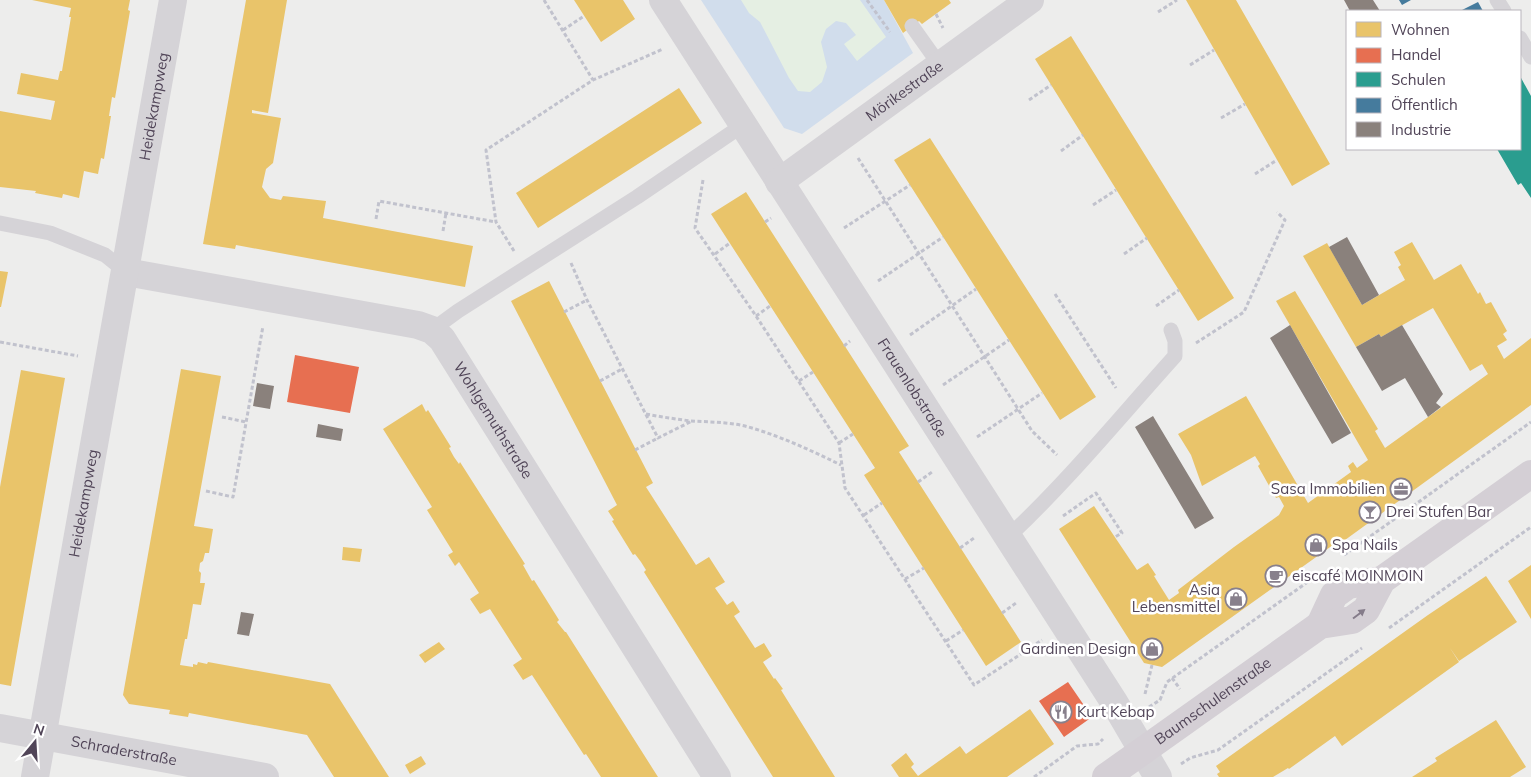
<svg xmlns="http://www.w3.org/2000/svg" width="1531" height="777" font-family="Mulish,sans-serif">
  <rect width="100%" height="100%" fill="#ededec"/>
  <path fill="#d1ddec" d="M701,0H884L913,53L802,134L784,128Z"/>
  <path fill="#e5efe3" d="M741,0H860L886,37L857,61L844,44L856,35L846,23L836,21L826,29L821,42L827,67L822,82L810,92L798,91L789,78L760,22L749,13Z"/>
  <path fill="#e9c46a" d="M32,0H130L128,10L130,11L115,98L112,97L109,116H111L104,159L101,158L98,174L84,171L79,198L63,194L62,198L35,193L36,191L0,187V111L51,120L55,101L17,94L21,73L58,80L60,71H62L71,17H69L71,8Z
    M246,0H287L268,113L252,110V113L281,118L273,163L266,169L262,187L270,198L281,200L283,196L326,201L323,218L473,246L465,287L236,245L235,249L203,244Z
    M574,0H623L635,19L601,42Z
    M884,0H949L951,3L922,24L919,21L903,33Z
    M1186,0H1236L1330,164L1292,186Z
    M1071,36L1234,298L1198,321L1035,59Z
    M679,88L702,123L538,228L516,193Z
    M930,138L1096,397L1060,420L894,160Z
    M746,192L909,446L899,452L1021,642L986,666L864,475L875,468L711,214Z
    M1412,242L1434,280L1461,264L1478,294L1480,292L1486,304L1491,302L1507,331L1503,334L1507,340L1497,346L1504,359L1531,338V405L1334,548L1333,545L1162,667L1144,663L1059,529L1094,506L1137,570L1148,563L1156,575L1154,576L1169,600L1179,593L1178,590L1234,547L1279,515L1284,506L1279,497L1276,498L1258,466L1260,464L1255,456L1202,486L1191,455L1178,434L1246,396L1308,503L1351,472L1348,466L1353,462L1357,468L1368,460L1276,301L1295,291L1378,429L1375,431L1385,448L1488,374L1482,364L1470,371L1433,308L1381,337L1379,334L1356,347L1303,256L1327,243L1362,305L1405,280L1398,267L1401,265L1394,252Z
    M0,271L8,272L1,307H0Z
    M549,281L653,483L646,487L696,565L709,557L725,582L715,588L727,605L733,601L740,612L734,616L755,648L764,643L772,656L763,662L774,679L775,678L783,689L781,690L835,777H773L644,572L646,570L641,562L635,554L633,555L612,521L614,520L608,511L617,505L511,301Z
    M181,369L221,376L194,526L213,529L209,553H205L203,561L200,563L199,571L201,573L200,583H205L201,605L193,604L187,639H185L180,665L193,667V664L197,665L198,662L207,664L208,662L330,684L389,777H334L307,735L189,713L188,717L169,714L170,710L129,704L123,695Z
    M21,370L65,378L11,686L0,684V487Z
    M422,404L426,412L428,410L451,447L449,448L454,457L459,464L460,462L525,564L523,565L532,581L534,580L559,620L557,622L565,632H566L658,777H601L586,754L584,755L532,675L523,680L513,665L522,659L490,609L480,614L470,599L479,593L459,562L455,566L448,555L453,552L427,510L432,507L383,429Z
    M343,547L362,549L360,562L342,560Z
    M1531,565V619L1508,581Z
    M1486,576L1517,622L1459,661L1450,648L1459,662L1342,746L1335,736L1289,769L1288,768L1273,777H1219L1217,774L1220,772L1216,766L1428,615Z
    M439,642L445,649L425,663L419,655Z
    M1030,709L1054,744L1007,777H899L891,765L906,753L914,764L911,767L918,776L960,746L966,754Z
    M1496,720L1526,767L1510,777H1412L1437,761L1435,758Z
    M421,756L426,764L410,774L405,765Z"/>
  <path fill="#e76f51" d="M295,355L359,367L350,413L287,402Z
    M1068,682L1092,717L1064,737L1039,701Z"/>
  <path fill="#2a9d8f" d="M1520,76L1531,96V198L1521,183L1518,185L1497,149H1520Z"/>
  <path fill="#457b9d" d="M1399,0H1411L1402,5Z
    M1478,2L1483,11H1460Z"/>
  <path fill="#8a817c" d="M1344,0H1373L1380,11H1350Z
    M1347,237L1379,295L1362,305L1329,247Z
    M1290,325L1351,433L1332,444L1270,338Z
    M1402,325L1443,394L1436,403L1441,407L1428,417L1405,378L1382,391L1356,347L1379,334L1381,337Z
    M257,383L274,386L270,409L253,406Z
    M1153,416L1214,518L1195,529L1135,427Z
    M318,424L343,429L341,441L316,437Z
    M241,612L254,614L249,636L237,634Z"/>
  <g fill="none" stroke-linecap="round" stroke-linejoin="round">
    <path stroke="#c1c2cd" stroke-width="3" stroke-dasharray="4 2.5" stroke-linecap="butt" d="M544,0L593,80
      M867,0L890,32
      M1158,12L1177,0
      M936,14L943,28
      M563,30L584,16
      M1190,65L1214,50
      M1029,100L1051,85
      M1221,118L1245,104
      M1061,151L1083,135
      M858,158L1032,431L1057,455
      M1255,174L1277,160
      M703,180L695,228L756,316L839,443L845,488L974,685L1042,640
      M1093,205L1116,190
      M376,219L379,201L496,222
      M765,222L771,218
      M844,228L910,185
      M443,231L446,213
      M514,251L496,222L486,150L593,80L663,49
      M715,254L730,243
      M1124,254L1147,238
      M571,263L587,300L658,438L692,421
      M878,281L943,237
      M1055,294L1116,388
      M1156,306L1179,290
      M564,312L587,300
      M756,316L770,306
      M910,335L976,289
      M0,342L78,356
      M1196,343L1244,312L1285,220L1277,212
      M844,346L850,341
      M600,381L622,369
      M799,381L813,372
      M943,385L1009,340
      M646,414C661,417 676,419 691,421C709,422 727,422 745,426C778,435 810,450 841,465
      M222,417L246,422
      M977,437L1042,393
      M839,443L853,434
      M635,450L658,438
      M918,482L932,472
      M206,491L233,497L263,326
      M864,515L882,503
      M1063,516L1096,493L1122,533L1115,537
      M960,548L974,538
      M1344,555L1531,422
      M905,579L924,568
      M1002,613L1016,603
      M1389,628L1531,527
      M946,641L963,630
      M1119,658L1134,647
      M1172,678L1180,689
      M1145,694L1152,665
      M1149,707L1160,700L1167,682L1309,581
      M1181,764L1190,758L1218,750L1362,648
      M1034,777L1077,746L1098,744L1103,739"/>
    <path stroke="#d5d3d7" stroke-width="15" d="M1497,0L1504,11
      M912,26L939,64
      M1520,38L1531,57
      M0,223L50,233L105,255L126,272
      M432,330L458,311L637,197L743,125
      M1008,537C1068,481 1120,417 1175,356V341L1171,330"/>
    <g stroke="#d5d3d7" stroke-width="28">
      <path id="s1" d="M663,0L1114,702L1158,777"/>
      <path id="s2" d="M779,182L1030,0"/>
      <path id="s3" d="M126,272L418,325L432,330L442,339L717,777"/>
      <path id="s4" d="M0,728L265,777"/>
      <path id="s5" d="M35,777L173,0"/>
    </g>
    <g stroke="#d4cfd5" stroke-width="28">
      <path d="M1320,625L1334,595L1348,585L1382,580"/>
      <path id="s6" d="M1106,777L1320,625L1352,620L1366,610L1382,580L1531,474"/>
    </g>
  </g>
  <defs><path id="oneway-solid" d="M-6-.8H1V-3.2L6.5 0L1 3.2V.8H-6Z" transform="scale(1.25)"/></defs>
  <use fill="#857c8a" href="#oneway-solid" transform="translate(1359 614) rotate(-37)"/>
  <defs>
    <g id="office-ring" transform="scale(1.125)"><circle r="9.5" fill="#fff" stroke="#88808c" stroke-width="1.5"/><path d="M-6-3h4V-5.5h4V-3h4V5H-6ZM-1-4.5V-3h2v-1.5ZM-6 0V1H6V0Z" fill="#88808c"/></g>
    <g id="bar-ring" transform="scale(1.125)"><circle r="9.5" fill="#fff" stroke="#88808c" stroke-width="1.5"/><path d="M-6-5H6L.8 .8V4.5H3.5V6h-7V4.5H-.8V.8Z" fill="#88808c"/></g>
    <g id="shop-ring" transform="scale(1.125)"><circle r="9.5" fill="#fff" stroke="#88808c" stroke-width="1.5"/><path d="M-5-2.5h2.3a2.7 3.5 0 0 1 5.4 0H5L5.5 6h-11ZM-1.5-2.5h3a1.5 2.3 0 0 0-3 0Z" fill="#88808c"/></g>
    <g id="cafe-ring" transform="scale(1.125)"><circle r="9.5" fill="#fff" stroke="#88808c" stroke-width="1.5"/><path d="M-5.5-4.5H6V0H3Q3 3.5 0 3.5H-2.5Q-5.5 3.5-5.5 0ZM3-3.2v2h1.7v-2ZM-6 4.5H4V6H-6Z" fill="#88808c"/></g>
    <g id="restaurant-ring" transform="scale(1.125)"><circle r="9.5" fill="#fff" stroke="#88808c" stroke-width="1.5"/><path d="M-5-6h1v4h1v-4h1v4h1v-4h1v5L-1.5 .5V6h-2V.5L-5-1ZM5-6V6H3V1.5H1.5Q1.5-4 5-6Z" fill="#88808c"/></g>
  </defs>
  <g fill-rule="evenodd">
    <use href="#office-ring" x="1401" y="489"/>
    <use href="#bar-ring" x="1370" y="512"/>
    <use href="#shop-ring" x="1316" y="545"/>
    <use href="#cafe-ring" x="1276" y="576"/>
    <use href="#shop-ring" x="1236" y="599"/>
    <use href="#shop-ring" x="1152" y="649"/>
    <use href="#restaurant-ring" x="1061" y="712"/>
  </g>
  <g text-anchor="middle" stroke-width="5" stroke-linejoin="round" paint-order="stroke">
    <g font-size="15" fill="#514558" stroke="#fff">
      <text dy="5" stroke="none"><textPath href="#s2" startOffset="155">Mörikestraße</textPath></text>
      <text dy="5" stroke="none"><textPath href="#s5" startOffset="681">Heidekampweg</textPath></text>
      <text dy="5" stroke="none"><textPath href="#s1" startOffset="461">Frauenlobstraße</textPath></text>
      <text dy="5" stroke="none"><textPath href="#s3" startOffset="421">Wohlgemuthstraße</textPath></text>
      <text dy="5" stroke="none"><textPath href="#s5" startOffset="278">Heidekampweg</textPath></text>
      <text dy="5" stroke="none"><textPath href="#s6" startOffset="131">Baumschulenstraße</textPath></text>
      <text dy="5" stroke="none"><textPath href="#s4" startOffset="126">Schraderstraße</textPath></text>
    </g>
    <g font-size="15" fill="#514558" stroke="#fff" text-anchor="start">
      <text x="1385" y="494" text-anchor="end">Sasa Immobilien</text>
      <text x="1386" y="517">Drei Stufen Bar</text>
      <text x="1332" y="550">Spa Nails</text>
      <text x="1292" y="581">eiscafé MOINMOIN</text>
      <text x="1220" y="595" text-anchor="end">Asia<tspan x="1220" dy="17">Lebensmittel</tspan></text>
      <text x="1136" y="654" text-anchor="end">Gardinen Design</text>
      <text x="1077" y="717">Kurt Kebap</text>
    </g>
  </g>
  <rect x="1346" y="10" width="175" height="140" fill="#ffffff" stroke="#b9b5bc"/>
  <rect x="1356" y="22" width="25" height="15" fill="#e9c46a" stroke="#b9b5bc"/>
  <text x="1391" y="35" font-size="15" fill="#514558">Wohnen</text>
  <rect x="1356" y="48" width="25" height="15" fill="#e76f51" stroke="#b9b5bc"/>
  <text x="1391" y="60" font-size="15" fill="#514558">Handel</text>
  <rect x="1356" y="72" width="25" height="15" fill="#2a9d8f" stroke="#b9b5bc"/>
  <text x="1391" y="85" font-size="15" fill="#514558">Schulen</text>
  <rect x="1356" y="98" width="25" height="15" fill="#457b9d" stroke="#b9b5bc"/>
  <text x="1391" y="110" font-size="15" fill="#514558">Öffentlich</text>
  <rect x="1356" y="122" width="25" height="15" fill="#8a817c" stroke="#b9b5bc"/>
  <text x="1391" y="135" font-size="15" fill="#514558">Industrie</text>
  <g transform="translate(35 742) rotate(18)" stroke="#ffffff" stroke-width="4" paint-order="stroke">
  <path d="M0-4L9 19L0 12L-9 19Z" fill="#514558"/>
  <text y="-8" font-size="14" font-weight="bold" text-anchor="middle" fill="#514558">N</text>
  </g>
</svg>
